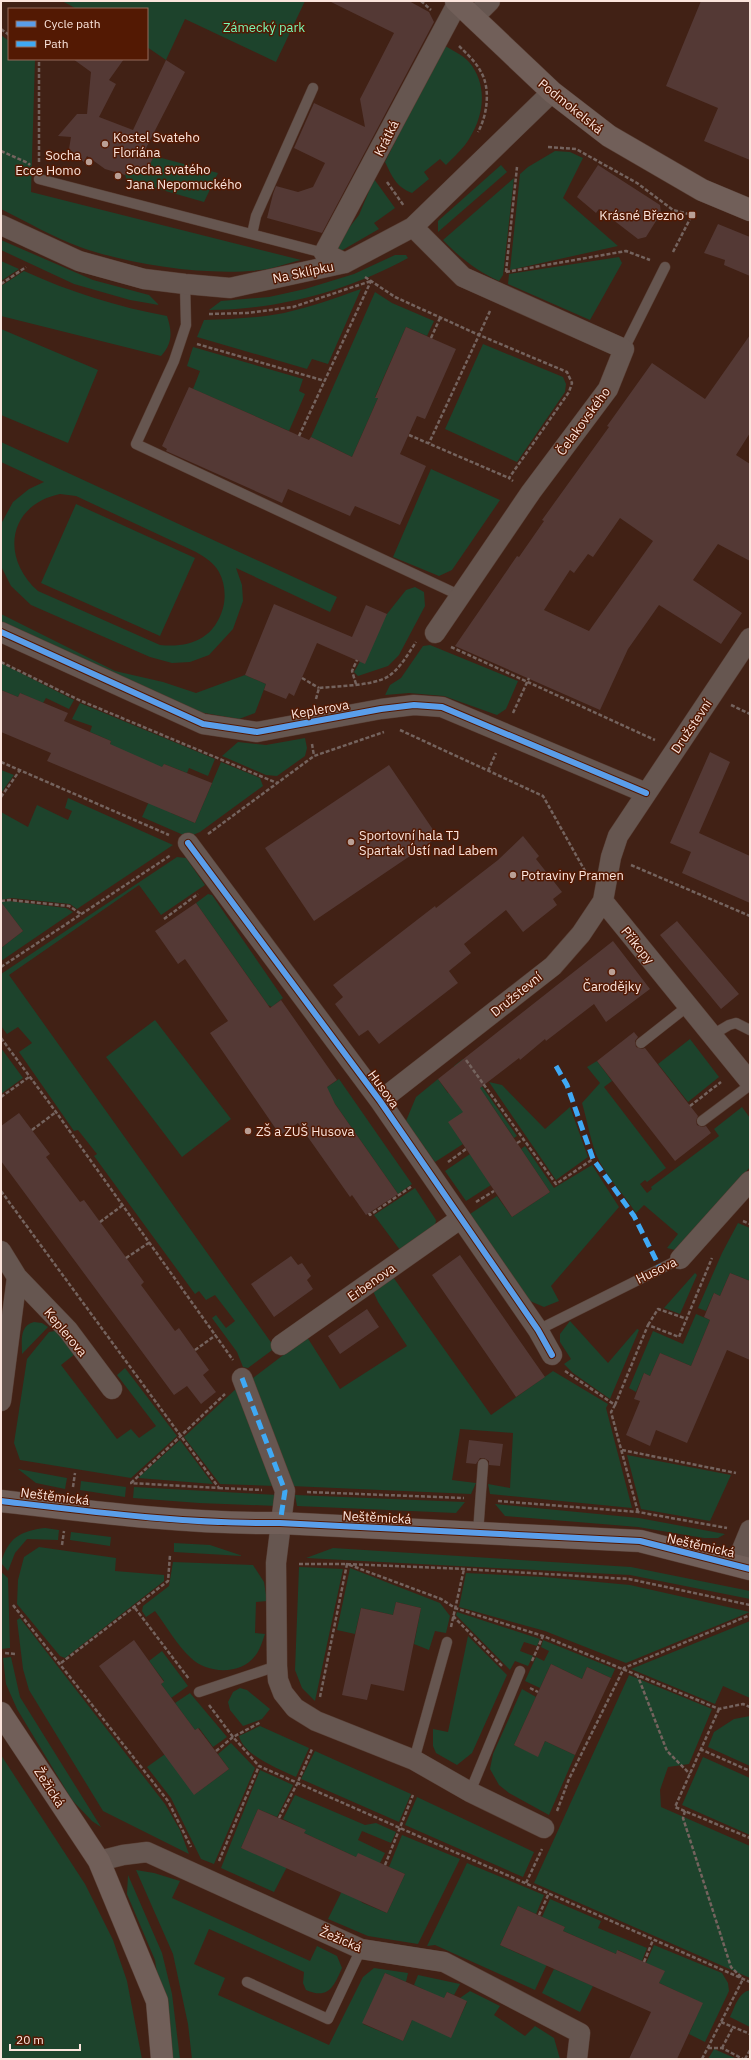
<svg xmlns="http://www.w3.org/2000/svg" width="751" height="2060" font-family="'IBM Plex Sans',sans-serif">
  <rect width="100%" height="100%" fill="#412115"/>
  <path fill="#1d432c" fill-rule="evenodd" d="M62,1H305L276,62L185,19L166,60L147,47V9H77Z
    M1,35L9,41V59H35L31,192L301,260C287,263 273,269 260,270C206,276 131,265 80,247C53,237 27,222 1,209Z
    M444,45C451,50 463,55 469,62C490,87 483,121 465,145C459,152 452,159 446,165L440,159L424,172L429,179L412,193C396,187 392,176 385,162Z
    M555,151L570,152L583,158L563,198L618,246L510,270L520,174L528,167Z
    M154,156L218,173L204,202L127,180L125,175L131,167L146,171Z
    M501,165L507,172L438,232V221Z
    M514,178L503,275L499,281C477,271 460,258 443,240Z
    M374,179L395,208L374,223L379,229L334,255L330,252L359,215Z
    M1,240L93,280L149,295L159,305L130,300L74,284L1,250Z
    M395,255H406L408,258C348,291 277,310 209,310L221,301L269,297L305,289L354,274Z
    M619,257L622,263L590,320L508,284L509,274Z
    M1,261L19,269L1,281Z
    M24,271C70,292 118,307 167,316C172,331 173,343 161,356L1,316V286Z
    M361,289L328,364L312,359L307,369L197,337L204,320C231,319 258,318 284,313C310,307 336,298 361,289Z
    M375,292L392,303L434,321L427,336L406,327L375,397L378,398L352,457L311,437Z
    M1,329L98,370L68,443L1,415Z
    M483,344L563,377L566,384L565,392L517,462L445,429Z
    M193,347L303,379L299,391L305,394L289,431L193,389L200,371L187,366Z
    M1,442L337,597L330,612L236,568L242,585L243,601L233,629L209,655L190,662L172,663L150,657L31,605L11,586L2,568L1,524L13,502L29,489L44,482L1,462ZM60,494L76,496L196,552C205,557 214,563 219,572C225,583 226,597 223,608C214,639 190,648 160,645L38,591C0,557 8,505 60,494Z
    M431,469L500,500L452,570L439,576L393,557Z
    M76,504L195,558L160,636L41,583Z
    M415,587L424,592L425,606L399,655L388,666L358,676L354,672L387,614L406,590Z
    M1,614L115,671L163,682L196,693L245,675L266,684L255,713L239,719L199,712L10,627L1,621Z
    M430,645L518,681L506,709L497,715L444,696L409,693L385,695L390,685L401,678L423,646Z
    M1,663L74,700L69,709L46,698L43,703L20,693L18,697L1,690Z
    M80,703L215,759L208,776L189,768L187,773L164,764L162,768L110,745L111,741L90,732L92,726L72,719Z
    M305,738L307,748L305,756L277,776L266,775L222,756L238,742L266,745Z
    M221,762L260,778L263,786L200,832L188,837L142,817L150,799L172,810L171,813L195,823Z
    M1,770L14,775L1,793Z
    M68,798L173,845L77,909L70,904L11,898L1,900V812L28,827L37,805L68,820L72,811L65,808Z
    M177,857L186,858L205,885L161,915L139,885L9,975L275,1348L248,1368L243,1367L237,1352L212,1318L216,1315L226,1328L235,1321L215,1295L206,1300L199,1291L195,1294L94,1156L97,1154L78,1130L74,1131L19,1052L32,1043L18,1027L7,1034L1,1026V974Z
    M208,894L212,895L283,998L272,1007L268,1005L196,903Z
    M9,901L66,908L73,912L1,961V948L23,931L10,914L1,920V902Z
    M155,1020L231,1119L182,1157L106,1057Z
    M690,1039L719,1077L688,1102L658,1064Z
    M1,1048L23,1078L1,1094Z
    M463,1059L517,1136L514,1138L486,1097L449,1122L463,1144L435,1162L406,1121L416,1097L438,1079L448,1093L465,1080L454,1066Z
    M597,1061L612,1081L604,1087L666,1168L647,1182L645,1180L640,1184L647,1193L652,1189L651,1187L719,1136L714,1129L742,1107L750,1118V1167L681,1247L675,1250L667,1248L678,1234L644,1205L636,1213C624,1194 605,1176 596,1154C590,1138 587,1120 582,1103L600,1083L587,1067Z
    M339,1079L412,1184L398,1194L326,1091L327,1087Z
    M489,1082L502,1085L545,1129L570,1107L588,1157L556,1180Z
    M525,1146L554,1188L592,1165L619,1207L551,1286L559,1301L544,1307L530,1301L470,1214L497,1196L512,1217L550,1192L521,1149Z
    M470,1154L491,1185L466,1201L445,1171Z
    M415,1188L436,1220L435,1226L400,1250L374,1215Z
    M738,1223L750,1228V1281L730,1273L720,1296L714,1293L706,1311L698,1308L722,1253Z
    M695,1273L697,1275L680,1314L664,1308Z
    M393,1277L491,1415L553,1371L608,1404L606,1408L632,1508L490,1494L488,1484L510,1488L513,1433L460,1429L452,1480L476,1483L471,1494L291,1486L249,1381L307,1337L340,1389L407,1346L378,1302L373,1291Z
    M696,1314L710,1320L691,1366L660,1353L650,1376L644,1373L636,1392L629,1388L653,1331L683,1344Z
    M570,1321L608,1363L637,1329L639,1330L610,1399L573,1373L564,1364L571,1359L560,1342V1334Z
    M34,1322L42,1323L48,1327L22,1354C22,1341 19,1326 34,1322Z
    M55,1331L75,1354L61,1365L117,1439L131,1429L139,1438L156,1426L117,1375L125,1368L177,1436L131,1478L20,1460L14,1443L27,1359L49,1332Z
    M238,1387L276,1486L220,1484L184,1437Z
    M180,1440L213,1484L138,1478Z
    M627,1455L731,1475L710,1521L641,1509Z
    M18,1469L67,1478L65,1489L36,1483Z
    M81,1481L126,1487L125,1497L80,1490Z
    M134,1487L278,1495L277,1506L199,1503L133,1498Z
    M295,1495L465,1502L456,1513L297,1506Z
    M495,1504L639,1518L725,1534L718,1538H704L638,1527L505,1516Z
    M45,1528L59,1530L58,1540L27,1539L15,1553L8,1571L1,1563C8,1538 20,1531 45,1528Z
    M71,1532L111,1537L110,1546L70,1540Z
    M174,1543L210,1545L243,1556L174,1552Z
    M39,1547L116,1558L115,1571L164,1575V1581L65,1658L60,1656L17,1604L18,1580L24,1557Z
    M333,1548L631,1567L750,1591V1599L630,1575L306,1558Z
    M173,1562L253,1565L264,1582L267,1601L256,1602L255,1633L265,1634C262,1642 260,1650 255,1656C241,1675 207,1674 191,1658C177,1645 167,1627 155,1611L146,1617L142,1611L143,1606L169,1586Z
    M299,1567L343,1569L315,1701L302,1688L295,1670Z
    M350,1568L440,1603L450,1616L446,1633L435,1631L429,1650L414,1644L421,1608L396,1602L393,1615L361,1608L355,1634L337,1630Z
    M1,1572L8,1578L10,1648L1,1649Z
    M466,1573L544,1577L630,1585L750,1612L626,1663L545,1631L459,1607Z
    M457,1612L540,1639L537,1646L524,1642L520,1651L533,1656L528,1666L515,1661L510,1670L456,1615Z
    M20,1618L165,1804L180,1830L189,1854L103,1811L29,1690L23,1669L17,1620Z
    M750,1621V1698L723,1686L715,1704L631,1669Z
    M468,1636L507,1675L472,1753L457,1765L436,1753L433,1746V1729L448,1732Z
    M543,1640L615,1669L611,1678L587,1667L582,1679L551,1664L540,1688L525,1681L536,1657L544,1661L549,1651L541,1647Z
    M162,1651L188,1686L171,1698L161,1684L164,1681L149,1661Z
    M11,1657L20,1697L101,1827L92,1821L72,1800L17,1709L6,1684L3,1658Z
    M629,1675L712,1709L689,1764L668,1767L660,1790L661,1807L750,1846V1978L534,1883Z
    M240,1688L247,1690L270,1709L262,1719L243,1726L230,1710L228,1702L233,1692Z
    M522,1689L536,1697L514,1745L538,1756L545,1741L575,1755L549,1815L509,1793L499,1785L490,1769L493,1754Z
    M190,1693L227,1737L213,1747L199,1728L195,1730L175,1703Z
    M750,1716V1766L708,1747L714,1732L734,1719Z
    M260,1726L309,1748L296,1777C279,1769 244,1756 239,1736Z
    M231,1743L255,1768L214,1864L201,1859L171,1798L147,1767L168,1752L195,1794L229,1769L218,1754Z
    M315,1751L411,1794L399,1822L301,1779Z
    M1,1755L85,1884L113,1940L127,1981L142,2059H1Z
    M703,1757L750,1778V1835L682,1805Z
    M260,1770L293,1785L277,1817L258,1809L241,1848L288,1865L274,1892L221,1868Z
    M295,1795L365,1825L376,1823L396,1832L391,1843L362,1831L358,1840L385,1853L380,1863L356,1857L304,1833L305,1830L283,1819Z
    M417,1797L534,1852L523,1877L405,1825Z
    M402,1835L460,1859L418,1944L368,1936L328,1919L343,1889L363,1903L387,1913L405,1874L389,1867Z
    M467,1863L544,1895L536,1914L518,1906L500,1945L524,1956L548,1962L535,1990L435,1945L427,1946Z
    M136,1870L154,1873L180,1881L172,1898L310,1961L317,1946L337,1956L342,1968C334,1986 329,2000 306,1990L303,1983L304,1972L209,1929L194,1964L225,1978L218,1995L329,2045L363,1977L374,1968L408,1973L406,1982L385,1973L363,2024L403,2041L425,1990L414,1985L418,1975L460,1984L454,1995L447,1992L431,2028L451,2037L467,2002L460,1998L470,1991L500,2006L494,2015L525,2036L535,2026L554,2038L560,2059H192L188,2024L173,1954Z
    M128,1875L162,1953L172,1994L180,2059H170L155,1960L127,1894Z
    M550,1899L601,1921L598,1928L647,1948L642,1961L618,1950L616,1954L563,1931L565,1927L542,1917Z
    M654,1945L722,1973L728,1983L729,1991L705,2042L689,2034L702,2003L659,1983L664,1971L646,1963Z
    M554,1969L593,1986L580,2012L542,1993Z
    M750,1990V2027L730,2017C735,2007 738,1993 750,1990Z
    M714,2049L737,2059H708Z"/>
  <path fill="#543935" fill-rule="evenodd" d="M329,1H409L429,12L434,22L322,233L267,218L273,194L276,186L298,192L313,187L325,163L294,148L314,103L365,127L360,99L394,33Z
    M701,1H750V160L704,141L718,108L666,86Z
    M73,59H124L109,80L116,84L99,117L133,130L166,60L185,72L145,150L154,156L146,172L131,167L125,175L105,169L87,156L84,162L69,149L71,137L58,136L77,114H87L91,72Z
    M598,165L660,205L661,213L646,237L638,239L599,209L596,213L577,197Z
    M718,224L750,237V276L724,265L725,260L704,253Z
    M406,327L456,349L425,419L417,416L400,454L426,466L400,525L355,506L350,516L288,489L282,503L166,451L167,449L162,446L189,387L309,440L311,437L352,457L378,398H375Z
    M750,335V433L736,455L750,464V561L718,544L693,580L742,613L721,644L659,605L628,649L600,710L455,646L517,556L519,557L544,521L542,520L609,427L607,426L652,363L705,399ZM620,518L653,541L589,631L544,610L570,570L574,573L588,554L593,557Z
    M274,604L352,637L366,605L387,614L365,664L317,643L294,696L289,693L286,699L264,690L266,684L245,675Z
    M1,690L18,697L20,693L68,713L64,721L111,741L110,744L162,767L164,764L212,783L195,823L47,761L51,753L1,732Z
    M710,752L730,762L699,833L750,856V903L682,873L691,852L670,843Z
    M389,765L438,837L314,921L265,848Z
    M523,836L539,856L536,859L562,892L553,899L557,905L523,932L506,910L464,944L471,953L449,971L458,983L379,1044L368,1030L359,1036L335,1004L343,997L333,985L435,906L436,908L498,860Z
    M1,902L23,931L1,948Z
    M196,903L270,1008L281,1000L337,1080L327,1087L335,1104L398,1194L366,1215L352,1195L350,1197L298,1123L280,1135L210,1033L228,1021L185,959L178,964L155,931Z
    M677,921L739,994L721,1009L660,935Z
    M613,941L650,989L606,1022L594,1004L546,1041L545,1039L520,1060L519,1058L480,1088L550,1192L512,1217L448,1122L463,1112L438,1079Z
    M634,1032L638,1037L635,1041L636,1047L642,1049L645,1048L698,1116L696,1121L697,1125L702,1127L706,1126L711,1133L675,1161L597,1061Z
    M19,1113L50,1154L46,1157L80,1202L84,1200L144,1282L141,1285L175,1331L179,1328L209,1370L203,1375L216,1392L201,1404L187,1386L174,1395L1,1161V1126Z
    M460,1255L545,1377L516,1397L432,1275Z
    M291,1256L298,1265L302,1263L311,1276L307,1280L313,1289L274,1317L251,1284Z
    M730,1273L750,1281V1360L727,1350L687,1443L656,1430L650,1446L626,1435L640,1401L634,1399L644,1373L650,1376L660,1353L691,1366L710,1320L704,1317L714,1293L720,1296Z
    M367,1309L379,1327L340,1354L328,1336Z
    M469,1440L503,1444L500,1466L489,1465V1461L484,1458H480L476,1464L466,1463Z
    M396,1602L421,1608L404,1691L371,1684L367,1700L342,1695L361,1608L393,1615Z
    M134,1640L164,1682L161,1684L195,1730L198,1728L229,1769L194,1795L99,1666Z
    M551,1664L582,1679L587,1667L611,1678L575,1755L545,1741L538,1757L514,1745Z
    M258,1809L306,1830L304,1833L356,1857L358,1853L405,1874L387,1913L241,1848Z
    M518,1906L565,1927L563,1931L616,1954L617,1950L665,1971L659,1983L703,2003L677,2059H629L651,2012L500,1945Z
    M385,1973L444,1998L447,1992L467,2001L451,2038L412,2020L403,2041L362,2023Z"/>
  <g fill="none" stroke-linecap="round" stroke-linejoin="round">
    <g stroke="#583e34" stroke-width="11">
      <path id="lane" d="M39,179L324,253
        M252,234L256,216L313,88
        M185,284L186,325L174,361L136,444L461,596
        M624,349L665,267
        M712,1035L729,1025L736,1023L750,1030
        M641,1043L688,1006
        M702,1121L750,1085
        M538,1330L680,1259
        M478,1533L483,1464
        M199,1692L277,1666
        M414,1760L447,1642
        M470,1792L520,1671
        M247,1982L328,2019L361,1949"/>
    </g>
    <g stroke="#583e34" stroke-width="21">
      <path id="street" d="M473,18L490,1
        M1,225L79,261L144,279L185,284L230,288L345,263L413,227L552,92
        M413,227L463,277L624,349L608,389L531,492L435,633
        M345,263L324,253L458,2
        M1,632L203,724L257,732L381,709L414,705L442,707L646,793
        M188,843L380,1101L538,1330L552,1355
        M603,901L750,1082
        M380,1101L553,966L581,934L603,901L611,857L618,836L750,638
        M1,1251L17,1277L1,1401
        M680,1259L750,1181
        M17,1277L68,1330L112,1389
        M281,1345L460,1219
        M242,1378L285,1491L276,1563L277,1666L278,1680L283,1693L295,1708L316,1721L414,1760L470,1792L544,1828
        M736,1564L750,1530
        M99,1861L123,1855L147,1852L361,1949L444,1962L580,2033L577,2059"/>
    </g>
    <g stroke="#583e34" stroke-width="23">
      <path id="secondary" d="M456,1L552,92L609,136L702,190L750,210
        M1,1501C94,1512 187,1524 280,1523L640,1541L750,1569
        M1,1713L99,1861L157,2001L162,2059"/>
    </g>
    <path stroke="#74635e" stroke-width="2.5" stroke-dasharray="4 2" stroke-linecap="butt" d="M421,1L431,10
      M1,29L9,35
      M459,46C467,54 476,62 481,72C491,89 487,116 478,132
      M548,147L576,149L637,183L673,210L692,215
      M1,151L28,163L30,165
      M39,162V59
      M387,182L404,206
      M673,252L692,215L696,212
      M506,272L626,251L650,260
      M506,272L517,167
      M365,277L395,297L479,335L429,443
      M1,284L26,267
      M490,311L479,335L567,372L572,383L569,392L509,478L513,481
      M209,314L247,313L293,307L371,281
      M431,338L440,318
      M197,344L325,381
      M409,435L509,478
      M299,436L371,281
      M451,647L655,740
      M1,662L79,700L277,783
      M302,678L319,688
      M356,684L352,671L357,660
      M316,699L319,688C338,686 373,686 389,676C401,667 408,654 416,642
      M731,705L750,714
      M513,713L529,678
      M400,730L543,796L585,871
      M312,744L314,756
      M1,762L169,835
      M488,771L496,753
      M1,797L20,770
      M208,834L314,756L384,732
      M631,865L750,916
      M1,901L10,900L69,906L81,914
      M164,919L198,894
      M1,967L171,855
      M1,1038L56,1112L233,1360
      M466,1060L556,1184L593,1159
      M1,1097L29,1077
      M690,1106L721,1082
      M32,1130L56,1112
      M517,1143L524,1139
      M448,1162L466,1149
      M1,1191L219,1488L130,1483
      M476,1202L494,1191
      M369,1213L370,1215L412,1186
      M743,1221L750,1224
      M100,1222L123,1205
      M126,1258L150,1242
      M648,1325L658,1309L687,1319
      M195,1350L216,1335
      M565,1371L615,1405L611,1412L638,1512
      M615,1405L648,1325L679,1337L712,1258
      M622,1450L736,1473
      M131,1483L225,1394
      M73,1487L75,1473
      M219,1488L262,1490
      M307,1492L464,1498
      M498,1501L638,1512L727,1528
      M62,1545L64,1531
      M299,1564H347L464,1569L629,1579L750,1605
      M13,1605L168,1801L191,1847
      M135,1608L189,1679
      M453,1616L503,1667
      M451,1627L464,1569
      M5,1653L15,1654
      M532,1661L543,1636
      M61,1663L168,1581L170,1555
      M637,1674L667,1751L690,1774
      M530,1688L538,1692
      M320,1697L347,1564L441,1599L455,1608L543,1636L719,1709L743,1704L750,1707
      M209,1705L233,1737L259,1766L750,1982
      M719,1709L675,1807L750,1838
      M700,1749L750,1771
      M216,1751L233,1737L261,1722
      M557,1811L569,1779L624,1668L750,1615
      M685,1811L683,1818L731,1967L741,1977
      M279,1818L297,1784L312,1749
      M219,1861L259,1766
      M385,1865L413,1795
      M526,1883L542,1849
      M539,1915L549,1893
      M644,1962L653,1940
      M721,2022L750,2034
      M708,2048H722L743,2059
      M722,2048L733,2027
      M702,2059L743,1979
      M745,2059L750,2050"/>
    <use href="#lane" stroke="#665650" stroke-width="10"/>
    <use href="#street" stroke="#665650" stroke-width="20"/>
    <use href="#secondary" stroke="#715f59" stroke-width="22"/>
    <path stroke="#3fa9f5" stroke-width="5" stroke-dasharray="10 5" stroke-linecap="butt" d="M556,1066L567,1085L593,1159L634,1216L660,1268
      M242,1378L285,1491L280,1523"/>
    <g stroke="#531903" stroke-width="8">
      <path id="cycleway" d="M1,632L203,724L257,732L381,709L414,705L442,707L646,793
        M188,843L380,1101L538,1330L552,1355
        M1,1501C94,1512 187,1524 280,1523L640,1541L750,1569"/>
    </g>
    <use href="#cycleway" stroke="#5a9eea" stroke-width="6"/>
  </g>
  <g fill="#baa096" stroke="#531903" stroke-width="1.5">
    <circle cx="105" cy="144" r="4"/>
    <circle cx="89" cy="162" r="4"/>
    <circle cx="118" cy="176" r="4"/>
    <rect x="688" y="211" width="8" height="8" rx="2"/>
    <circle cx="351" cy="842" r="4"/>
    <circle cx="513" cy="875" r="4"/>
    <circle cx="612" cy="972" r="4"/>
    <circle cx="248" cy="1131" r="4"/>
  </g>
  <g text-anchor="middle" stroke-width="3" stroke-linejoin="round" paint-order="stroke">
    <g font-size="13" fill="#77fbb8" stroke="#531903">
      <text x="264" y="32">Zámecký park</text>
    </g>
    <g font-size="13" fill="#fbe4dc" stroke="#531903">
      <text transform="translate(571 106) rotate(39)" y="5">Podmokelská</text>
      <text transform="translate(386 138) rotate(-63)" y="5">Krátká</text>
      <text transform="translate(303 272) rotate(-12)" y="5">Na Sklípku</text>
      <text transform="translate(583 421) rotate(-54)" y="5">Čelakovského</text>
      <text transform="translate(320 709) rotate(-10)" y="5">Keplerova</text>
      <text transform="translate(691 726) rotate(-56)" y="5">Družstevní</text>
      <text transform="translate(638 945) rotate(51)" y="5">Příkopy</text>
      <text transform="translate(516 994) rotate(-39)" y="5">Družstevní</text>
      <text transform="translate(384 1089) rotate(54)" y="5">Husova</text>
      <text transform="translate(656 1270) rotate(-26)" y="5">Husova</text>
      <text transform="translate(371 1282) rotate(-35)" y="5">Erbenova</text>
      <text transform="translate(66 1332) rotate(50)" y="5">Keplerova</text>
      <text transform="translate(55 1496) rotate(7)" y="5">Neštěmická</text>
      <text transform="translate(377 1517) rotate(3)" y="5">Neštěmická</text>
      <text transform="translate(701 1545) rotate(13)" y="5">Neštěmická</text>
      <text transform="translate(50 1787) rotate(57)" y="5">Žežická</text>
      <text transform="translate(341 1939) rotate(23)" y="5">Žežická</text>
    </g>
    <g font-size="13" fill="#fbe4dc" stroke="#531903" text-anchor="start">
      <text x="113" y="142">Kostel Svateho<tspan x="113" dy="15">Floriána</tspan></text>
      <text x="81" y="160" text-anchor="end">Socha<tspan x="81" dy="15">Ecce Homo</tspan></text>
      <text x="126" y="174">Socha svatého<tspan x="126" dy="15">Jana Nepomuckého</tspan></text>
      <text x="684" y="220" text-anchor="end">Krásné Březno</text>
      <text x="359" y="840">Sportovní hala TJ<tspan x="359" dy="15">Spartak Ústí nad Labem</tspan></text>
      <text x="521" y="880">Potraviny Pramen</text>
      <text x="612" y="991" text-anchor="middle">Čarodějky</text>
      <text x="256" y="1136">ZŠ a ZUŠ Husova</text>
    </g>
  </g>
  <rect width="751" height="2060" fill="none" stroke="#fbe4dc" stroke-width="4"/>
  <rect x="8" y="8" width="140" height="52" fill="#531903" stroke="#966a5a"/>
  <rect x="16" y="21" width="20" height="6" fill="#5a9eea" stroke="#966a5a"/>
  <text x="44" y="28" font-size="12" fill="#fbe4dc">Cycle path</text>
  <rect x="16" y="41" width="20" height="6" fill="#3fa9f5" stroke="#966a5a"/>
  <text x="44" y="48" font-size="12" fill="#fbe4dc">Path</text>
  <path d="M10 2044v6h70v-6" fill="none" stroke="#fbe4dc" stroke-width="2"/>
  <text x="16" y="2044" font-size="12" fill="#fbe4dc" stroke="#531903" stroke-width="3" paint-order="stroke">20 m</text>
</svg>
